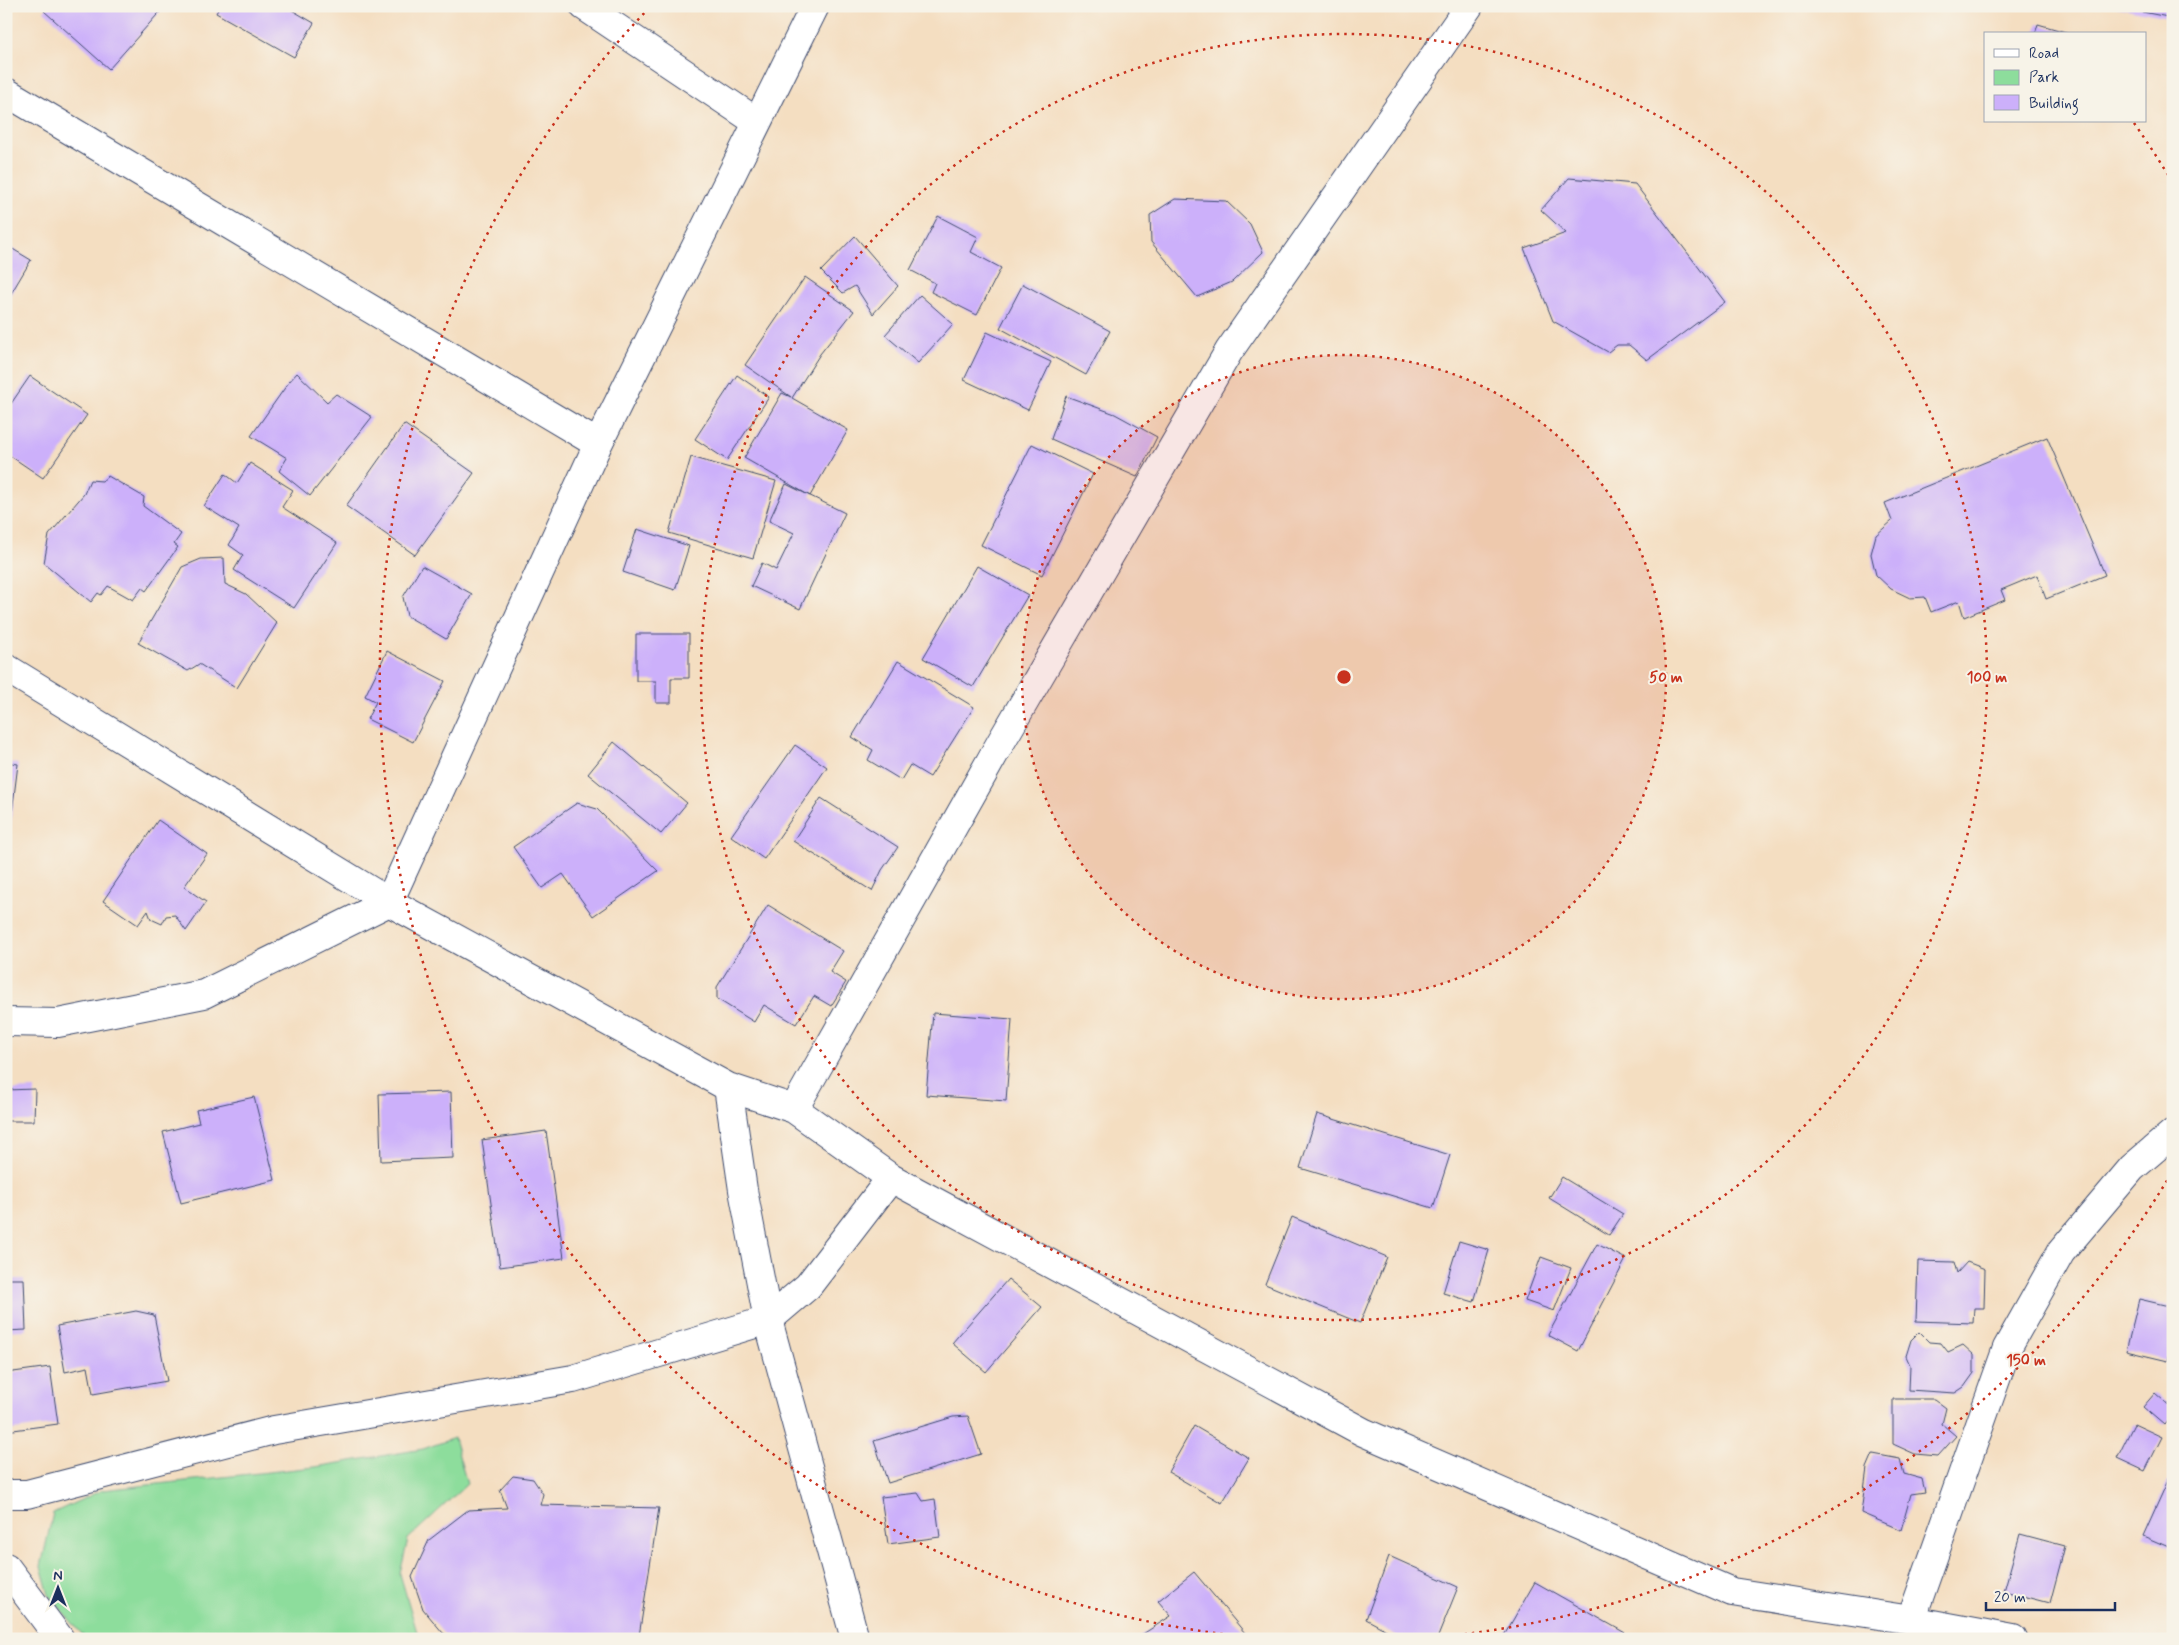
<svg xmlns="http://www.w3.org/2000/svg" width="2179" height="1645" font-family="Mynerve,sans-serif">
  <rect width="100%" height="100%" fill="#f7f3e8"/>
  <filter id="ink" filterUnits="userSpaceOnUse"><feTurbulence type="fractalNoise" baseFrequency=".02" numOctaves="2"/><feDisplacementMap in="SourceGraphic" scale="10" xChannelSelector="R" yChannelSelector="G"/><feConvolveMatrix kernelMatrix="1 2 1 2 8 2 1 2 1" color-interpolation-filters="sRGB"/></filter>
  <filter id="wash" filterUnits="userSpaceOnUse"><feTurbulence type="fractalNoise" baseFrequency=".0096" numOctaves="4" result="noise"/><feDisplacementMap in="SourceGraphic" scale="20" xChannelSelector="R" yChannelSelector="G"/><feGaussianBlur stdDeviation="1.12" result="paint"/><feColorMatrix in="noise" values="0 0 0 0 0 0 0 0 0 0 0 0 0 0 0 0 0 1.4 0 .05"/><feComposite in="paint" operator="in"/></filter>
  <g filter="url(#wash)">
    <rect width="100%" height="100%" fill="#f4dec1"/>
    <path fill="#8ddd9c" stroke="#54867d" d="M454,1438L467,1484L408,1539L400,1574L419,1639H86L49,1595L41,1566L53,1513L102,1490L315,1467L423,1449Z"/>
    <g id="blocks">
      <path fill="#ccb0fa" d="M49,6H165L109,69L44,11Z
        M220,6H285L314,23L294,57L216,13Z
        M2117,6H2173V18L2117,7Z
        M2038,24L2069,33V34H2035Z
        M1569,178L1635,184L1725,302L1647,360L1629,345H1617L1608,352L1553,321L1524,248L1566,233L1541,210Z
        M1175,199L1226,201L1250,224L1263,252L1232,282L1197,297L1151,242L1150,215Z
        M938,216L978,237L971,252L1001,268L977,315L931,292L935,283L910,270Z
        M855,236L898,286L873,314L855,286L843,293L821,271Z
        M6,245L31,260L6,302Z
        M805,277L854,311L820,354L792,398L848,430L810,496L744,458L782,393L791,397L745,365Z
        M1023,284L1110,331L1086,375L1000,328Z
        M920,295L953,324L918,363L885,335Z
        M987,332L1051,362L1028,410L964,380Z
        M297,373L327,402L336,394L372,417L310,496L279,471L287,458L251,436L289,382Z
        M737,375L769,397L727,460L695,439Z
        M30,376L87,415L43,478L6,453V411Z
        M1066,396L1115,414L1157,437L1137,477L1051,439Z
        M404,424L474,473L415,555L346,506Z
        M2047,437L2105,575L2046,599L2037,575L2001,590L2005,600L1964,617L1959,601L1931,612L1925,597L1910,598L1891,589L1876,575L1871,554L1876,535L1892,521L1885,503Z
        M1032,444L1093,474L1042,575L981,545Z
        M691,457L776,481L753,558L669,533Z
        M250,463L293,490L282,507L337,543L294,608L234,570L243,555L229,545L239,528L204,506L225,474L237,483Z
        M108,476L144,497L143,506L181,534L174,544L178,547L146,591L142,588L133,600L108,586L101,595L98,593L91,602L44,563L49,535L84,494L90,480L102,481Z
        M786,484L845,513L800,609L751,586L762,563L776,570L794,533L769,521Z
        M637,529L689,546L675,590L623,572Z
        M224,558L225,584L246,594L277,623L237,688L199,664L188,671L138,643L182,567L201,559Z
        M422,566L472,594L446,639L407,616L403,597Z
        M977,566L1028,595L973,687L923,658Z
        M636,634H689V678H671V703H656V681H636Z
        M387,651L445,681L413,742L367,719L376,702L365,696Z
        M898,661L974,707L930,777L910,765L901,780L868,760L873,750L852,737Z
        M614,742L687,803L661,834L588,774Z
        M795,745L827,767L764,859L731,836Z
        M6,762L18,764L8,845H6Z
        M821,798L898,847L882,870L872,891L793,841Z
        M577,803L597,809L658,871L593,916L563,874L542,888L513,847Z
        M158,820L207,854L184,887L206,902L186,931L175,915L166,916L162,924L151,919L148,911L138,925L103,901Z
        M6,858H8V894H6Z
        M768,905L843,951L830,972L846,982L831,1006L814,996L796,1024L764,1005L754,1022L717,999V987Z
        M933,1013L1012,1019L1006,1101L926,1095Z
        M35,1089L34,1121H6V1090Z
        M451,1092L453,1158L381,1161L379,1094Z
        M254,1097L275,1180L181,1203L163,1132L199,1123L196,1110Z
        M1317,1114L1450,1155L1433,1208L1300,1168Z
        M546,1131L564,1258L500,1267L482,1140Z
        M1562,1177L1623,1214L1609,1235L1549,1198Z
        M1292,1217L1387,1257L1360,1323L1265,1284Z
        M1459,1241L1489,1250L1474,1302L1443,1293Z
        M1597,1244L1626,1259L1578,1351L1548,1335Z
        M1541,1257L1571,1268L1554,1311L1525,1301Z
        M1918,1261L1954,1262L1957,1273L1967,1262L1985,1269L1984,1308H1974L1973,1323L1916,1321Z
        M6,1279H24L26,1330L6,1331Z
        M1008,1279L1042,1307L986,1372L952,1343Z
        M2139,1299L2173,1307V1340L2168,1361L2126,1351Z
        M136,1311L154,1315L167,1381L93,1394L88,1367L65,1372L57,1326Z
        M1919,1332L1929,1342L1941,1343L1948,1352L1963,1345L1974,1355V1373L1964,1387L1955,1393L1909,1390L1910,1365L1906,1356L1911,1340Z
        M50,1367L58,1424L6,1431V1373Z
        M2155,1393L2173,1409V1414L2164,1425L2143,1407Z
        M1893,1399H1934L1946,1408L1942,1424L1956,1436L1938,1456L1915,1454L1893,1444Z
        M968,1416L981,1454L888,1483L874,1441L953,1417Z
        M2134,1424L2162,1437L2145,1471L2117,1458Z
        M1194,1426L1249,1458L1222,1503L1168,1472Z
        M1873,1454L1900,1459L1904,1474L1922,1479L1925,1492L1911,1494L1901,1530L1861,1513L1867,1468Z
        M513,1476L533,1479L543,1494L540,1505L659,1508L639,1636L623,1639H454L443,1633L423,1609L412,1577L429,1540L468,1510L507,1508L500,1490Z
        M2170,1476L2173,1477L2171,1548L2143,1536Z
        M918,1493L923,1501L935,1499L940,1537L888,1544L881,1497Z
        M2020,1534L2065,1546L2050,1603L2004,1591Z
        M1389,1556L1458,1587L1437,1639H1403L1366,1619Z
        M1194,1572L1250,1639H1135L1171,1616L1158,1601Z
        M1535,1582L1627,1634L1628,1639H1502Z"/>
    </g>
  </g>
  <g filter="url(#ink)">
    <use href="#blocks" fill-opacity="0" stroke="#3c496d" stroke-width="1"/>
    <g fill="none" stroke-linecap="round" stroke-linejoin="round">
      <g stroke="#3c496d" stroke-width="30">
        <path id="minor" d="M584,6L757,122
          M6,92L598,444
          M6,668L389,902L728,1087L794,1109L891,1178L1363,1432L1732,1592L1911,1620L2013,1639
          M6,1022L58,1023L204,994L389,902L598,444L815,6
          M728,1087L743,1190L768,1320L855,1639
          M794,1109L1001,742L1229,351L1469,6
          M6,1494H27L274,1430L573,1379L768,1320L808,1286L891,1178
          M6,1567L60,1639
          M1911,1620L2007,1348L2061,1252L2132,1168L2173,1133"/>
      </g>
      <use href="#minor" stroke="#fff" stroke-width="28"/>
    </g>
  </g>
  <circle cx="1344" cy="677" r="322" fill="#c8321e" fill-opacity=".12"/>
  <g fill="none" stroke="#c8321e" stroke-width="2.5" stroke-dasharray="2.5 5">
    <circle cx="1344" cy="677" r="322"/>
    <circle cx="1344" cy="677" r="643"/>
    <path d="M2171 1174A965 965 0 0 1 1428 1638M1260 1638A965 965 0 0 1 650 7M2134 123A965 965 0 0 1 2171 180"/>
  </g>
  <circle cx="1344" cy="677" r="8" fill="#c8321e" stroke="#f7f3e8" stroke-width="2.5"/>
  <g font-size="15" text-anchor="middle" font-weight="bold" fill="#c8321e" stroke="#f7f3e8" stroke-width="4" stroke-linejoin="round" paint-order="stroke">
    <text x="1666" y="682">50 m</text>
    <text x="1987" y="682">100 m</text>
    <text x="2026" y="1365">150 m</text>
  </g>
  <rect width="2179" height="1645" fill="none" stroke="#f7f3e8" stroke-width="25"/>
  <rect x="1984" y="32" width="162" height="90" fill="#f7f3e8" stroke="#9fa5b1"/>
  <rect x="1994" y="49" width="25" height="8" fill="#ffffff" stroke="#9fa5b1"/>
  <text x="2029" y="58" font-size="15" fill="#1b2f5e">Road</text>
  <rect x="1994" y="70" width="25" height="15" fill="#8ddd9c" stroke="#9fa5b1"/>
  <text x="2029" y="82" font-size="15" fill="#1b2f5e">Park</text>
  <rect x="1994" y="95" width="25" height="15" fill="#ccb0fa" stroke="#9fa5b1"/>
  <text x="2029" y="108" font-size="15" fill="#1b2f5e">Building</text>
  <g transform="translate(58 1588)" stroke="#f7f3e8" stroke-width="4" paint-order="stroke">
  <path d="M0-4L9 19L0 12L-9 19Z" fill="#1b2f5e"/>
  <text y="-8" font-size="14" font-weight="bold" text-anchor="middle" fill="#1b2f5e">N</text>
  </g>
  <path d="M1986 1602v8h129v-8" fill="none" stroke="#1b2f5e" stroke-width="2.5"/>
  <text x="1994" y="1602" font-size="15" fill="#1b2f5e" stroke="#f7f3e8" stroke-width="4" paint-order="stroke">20 m</text>
</svg>
